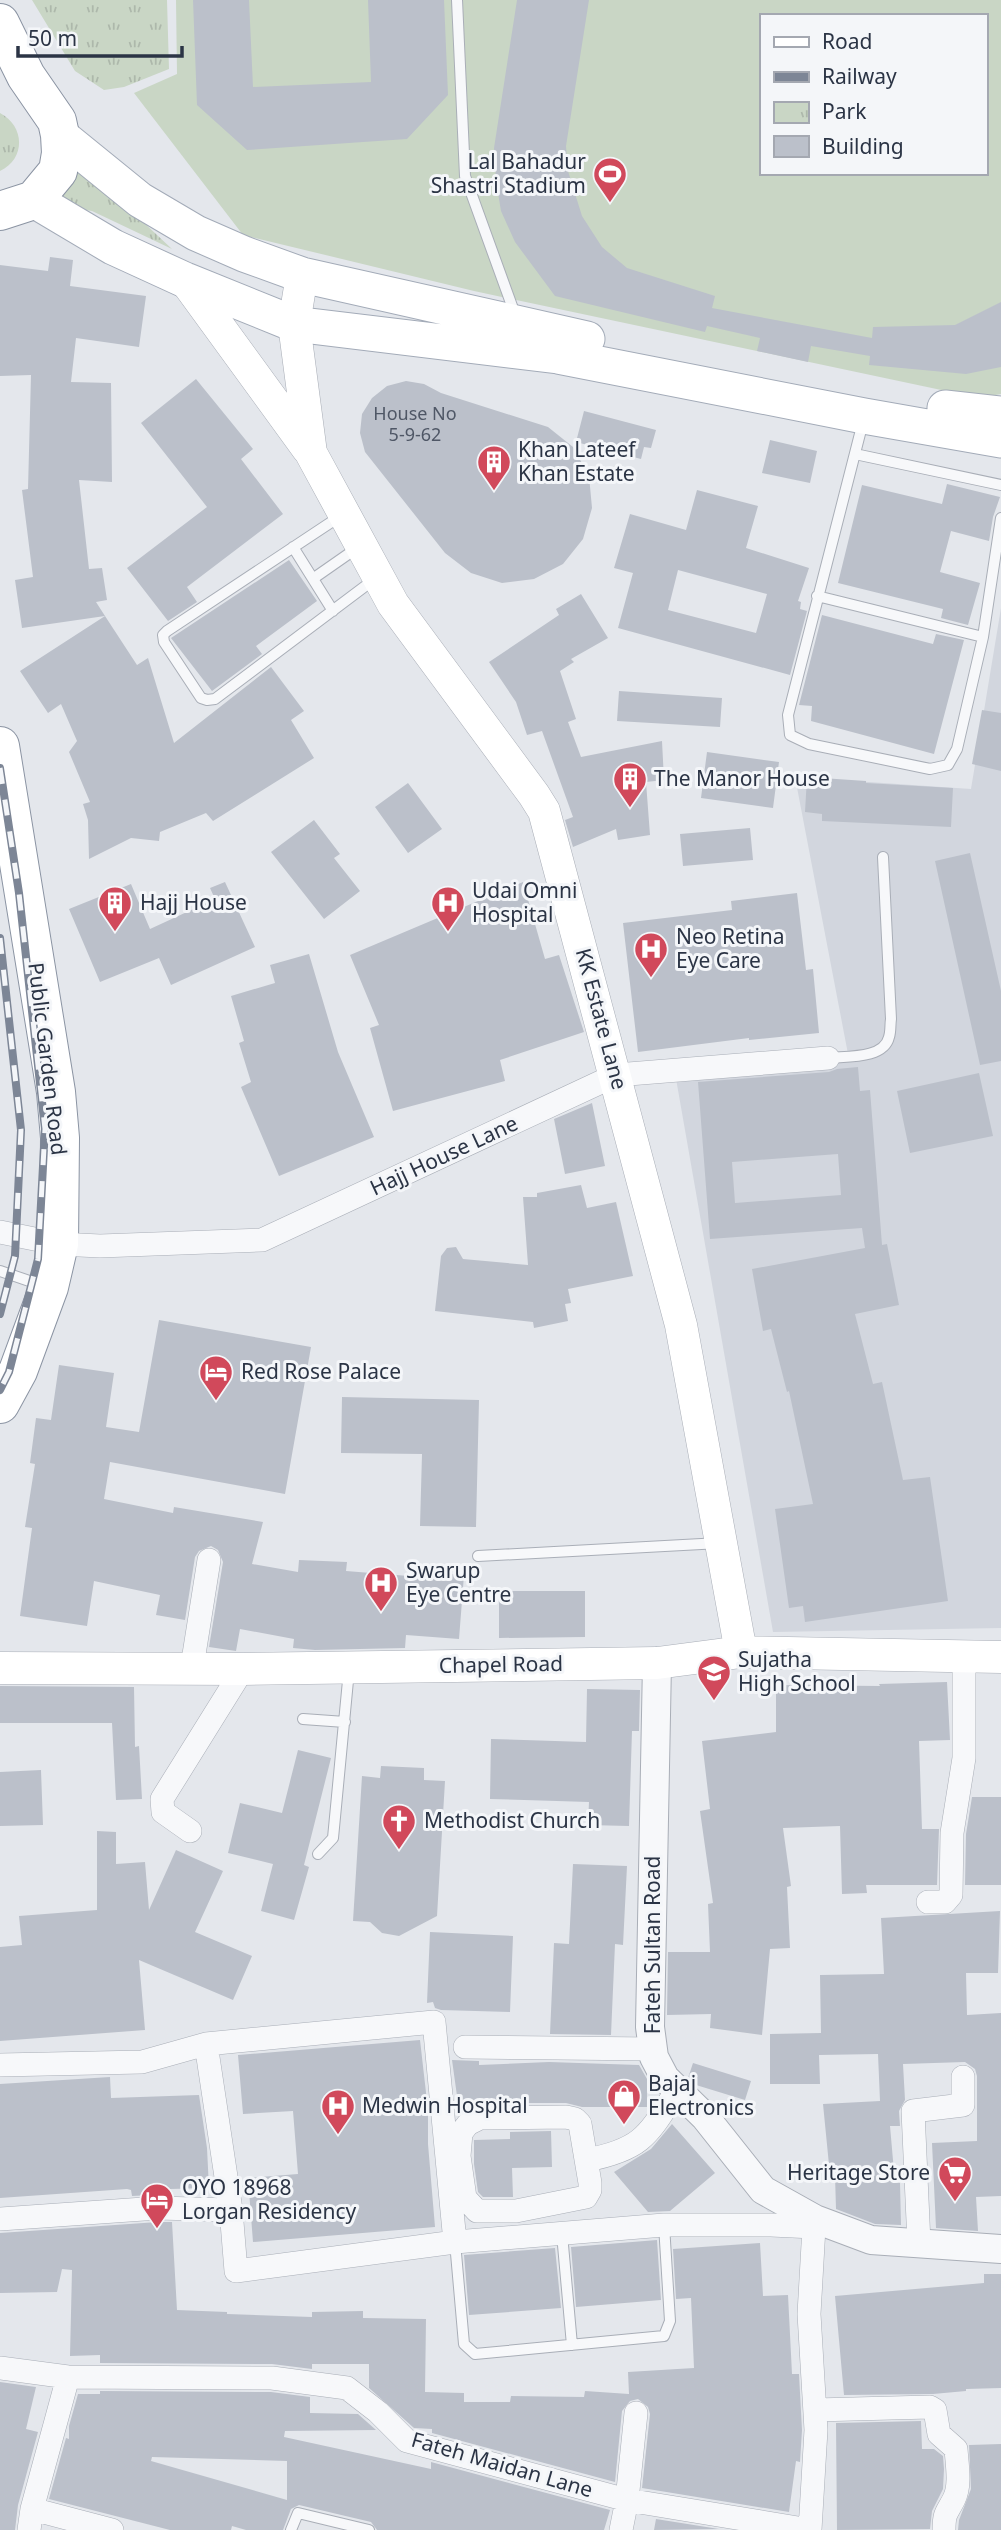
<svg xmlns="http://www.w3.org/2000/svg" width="1001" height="2530" font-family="'Noto Sans',sans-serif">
  <defs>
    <pattern id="park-tufts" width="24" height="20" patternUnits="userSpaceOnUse" patternTransform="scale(1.75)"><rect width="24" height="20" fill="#c9d6c5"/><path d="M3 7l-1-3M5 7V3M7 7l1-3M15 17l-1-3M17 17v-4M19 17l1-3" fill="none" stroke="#adb8ab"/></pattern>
  </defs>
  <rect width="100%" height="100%" fill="#e4e7ec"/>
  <path fill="#d2d6de" d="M1001,608V1628L773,1632L675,1073L848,1054L795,777L971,789Z"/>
  <path fill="#c9d6c5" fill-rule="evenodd" d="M176,0H1001V394L979,398L474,291L243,235L134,93L177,74ZM761,16H985V173H761Z"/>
  <path fill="url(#park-tufts)" d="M32,0H167L169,69L124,87L104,90L75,71Z
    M0,113C25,126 26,159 0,171Z
    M80,163L172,249L92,211L60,206L59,197Z"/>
  <path fill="#bbc0ca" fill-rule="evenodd" d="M193,0H249L253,87L371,82L368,0H444L448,95L407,139L247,150L197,105Z
    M517,0H589L566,146L568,171L582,216L602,247L627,268L715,296L712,308L872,338L873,327L955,325L1001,302V367L966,374L869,365L870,356L811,346L808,362L757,351L760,338L707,326L705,332L555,296L515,242L501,211L496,181L494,148Z
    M50,257L73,260L70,286L146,296L139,347L76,338L71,382L111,383L112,482L79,480L89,569L102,568L107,600L96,602L105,616L22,628L15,580L33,577L22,490L28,489L31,375L0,376V265L48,271Z
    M196,379L253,449L241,459L283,514L187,587L197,602L168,621L127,568L207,507L141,423Z
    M406,381L424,384L441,393L548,427L573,447L589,476L592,508L583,539L563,564L534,579L502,583L471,573L445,553L365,452L360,433L362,414L372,398L387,386Z
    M584,411L656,430L651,448L644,447L641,459L576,442Z
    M770,440L817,451L810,483L762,473Z
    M947,484L1000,497L993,517L989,541L951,531L940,572L980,583L968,625L941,618L943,609L838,583L862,485L942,504Z
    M697,490L758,506L746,548L809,568L798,601L801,602L800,609L807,611L790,675L618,628L633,573L614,568L630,514L686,530ZM678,570L767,594L756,633L668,610Z
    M289,560L317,601L256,646L262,654L212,691L171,638Z
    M581,594L608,638L571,659L574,662L560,671L576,719L568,722L581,757L662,741L664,780L646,782L650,835L618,840L616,829L573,847L565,820L573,817L542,731L527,735L516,702L489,662L559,615L556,609Z
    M822,615L933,644L936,634L964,640L934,754L811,721L812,706L799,705Z
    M105,616L137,665L148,658L174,743L271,667L304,711L291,720L314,758L213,821L206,813L160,832L159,841L131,838L89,859L88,820L83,804L90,802L69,752L77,741L61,704L48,713L20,671Z
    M619,691L722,698L720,727L617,721Z
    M982,710L1001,713V771L972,764Z
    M707,752L779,762L773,808L701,798Z
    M807,777L866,781V783L953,788L951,827L822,821V814L805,812Z
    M408,783L442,829L408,853L375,807Z
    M314,820L340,854L334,858L360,891L324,919L271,852Z
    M750,828L753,860L683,866L680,834Z
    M970,853L1001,991V1061L980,1065L935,861Z
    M225,882L255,947L171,985L159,958L100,982L69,909L131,884L150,929L215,899L210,888Z
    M523,882L545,959L559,955L584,1032L500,1060L505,1081L393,1111L370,1028L379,1025L350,955Z
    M797,893L806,970L813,969L819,1033L749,1040V1038L638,1052L623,923L732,910L731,901Z
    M309,954L338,1052L374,1137L279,1176L241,1087L251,1082L239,1043L244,1041L231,996L275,983L270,965Z
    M858,1067L860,1091L870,1090L882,1245L887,1244L899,1305L855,1314L873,1384L882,1382L903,1480L930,1477L948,1601L805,1622L803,1606L789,1608L775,1509L813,1504L789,1391L787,1392L771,1329L763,1331L752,1269L865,1248L862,1228L710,1239L698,1082L829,1072L837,1069ZM838,1154L841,1195L735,1203L732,1162Z
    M979,1073L993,1136L910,1153L897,1091Z
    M592,1103L605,1166L565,1174L554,1119Z
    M581,1185L587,1208L616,1202L633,1276L568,1289L571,1303L565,1304L568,1321L534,1328L533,1322L435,1311L441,1256L447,1248L456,1247L463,1259L528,1265L523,1197H537V1193Z
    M159,1320L311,1347L285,1494L110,1462L104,1499L173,1513L174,1507L263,1522L252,1564L298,1572L299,1560L347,1562L346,1571L421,1577L422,1572L464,1575L459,1639L406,1635L405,1648L315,1650L293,1648L294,1639L240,1629L236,1651L209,1647L223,1562L218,1550L211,1546L199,1551L195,1557L185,1620L156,1615L160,1595L94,1581L87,1626L20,1616L32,1528L25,1527L35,1464L30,1463L36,1418L51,1420L59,1365L114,1373L106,1427L139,1432Z
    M342,1397L479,1400L476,1527L420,1526L422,1454L341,1453Z
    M499,1591H585V1637L499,1638Z
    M947,1682L950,1740L919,1741L922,1829H939L937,1885H866L867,1893L842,1894L840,1826L783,1828L791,1886L787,1887L790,1948L770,1949L762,2035L710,2028L711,2014L667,2015L668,1952H710L708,1904L713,1903L700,1811L710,1809L702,1741L776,1732V1685L880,1686L879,1684Z
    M0,1686L134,1687L135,1747L139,1746L142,1799L116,1800L112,1723H0Z
    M587,1689L640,1690L639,1731H632L629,1826L588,1825L589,1802L490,1799L491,1739L586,1742Z
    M298,1750L331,1758L304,1865L309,1867L294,1920L261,1911L273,1864L228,1853L240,1803L282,1813Z
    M381,1766L424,1768V1780L445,1781L437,1916L399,1936L382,1933L370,1922L353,1921L362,1776L380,1778Z
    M41,1770L43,1825L0,1826V1772Z
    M972,1797H1001V1885H965L966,1834Z
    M97,1831L116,1832V1864L145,1862L149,1910L176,1850L223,1871L195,1932L252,1956L233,2000L139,1960L145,2030L0,2041V1947L22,1945L19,1916L97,1910Z
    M573,1864L627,1866L623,1945L615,1944L611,2035L550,2034L554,1943L569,1944Z
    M1000,1911L998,1973H966L967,2015L1001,2013V2196L976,2197L978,2231L936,2228L932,2143L977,2141V2076L975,2069L965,2062L903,2064L905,2100L899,2111L900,2126H890L895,2183H900L901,2225L875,2224L836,2209L835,2175H830L823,2104L880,2101L878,2054L819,2055L820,2084H770V2034L821,2033L820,1975L884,1974L881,1918Z
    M430,1932L513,1936L510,2012L441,2010L435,2008L433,2002L427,2003Z
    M420,2040L428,2110V2144L435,2227L253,2242L248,2178L298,2174L293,2111L243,2114L238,2055Z
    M452,2060L479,2061V2065L549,2062L639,2065L647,2079V2107H582L566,2103H458Z
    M693,2063L751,2081L745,2100L696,2085L688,2078Z
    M110,2077L111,2098L199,2095L207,2148L209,2188L170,2189V2194L132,2196L131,2190L127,2189L0,2198V2084Z
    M672,2124L715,2173L670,2211L648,2212L614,2172L651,2149Z
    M551,2131L552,2167L512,2168L513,2197H483L478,2192L474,2164V2140L510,2139V2132Z
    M158,2222H172L177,2310L227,2312V2314L312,2317V2312L363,2311V2318L426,2319L425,2392L464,2393V2402H510L511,2396L584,2397L585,2391L629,2394L628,2372L694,2368L691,2298L676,2299L673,2249L760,2243L763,2296L788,2295L792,2374H799L802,2430L800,2462L796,2461L789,2512L642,2488L650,2414L648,2407L638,2399L630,2401L622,2411L615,2482L432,2433V2429L414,2428L369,2388V2364H312V2369L272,2364L100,2363V2355L70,2356L72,2270L62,2269L57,2292L0,2293V2233Z
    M657,2240L661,2300L576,2307L571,2247Z
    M555,2248L561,2308L469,2315L464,2255Z
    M984,2274H1001V2388L966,2389V2391L933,2394L844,2395L835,2296L984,2283Z
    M0,2382L36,2387L26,2429L38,2432L18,2505L15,2530H0Z
    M100,2391L271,2392L310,2397V2413L358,2414L376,2430L285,2431L284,2437L431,2469V2462L610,2510L604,2530H377L371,2522L299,2505L291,2509L283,2530H246L232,2526L231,2530H170L49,2499L66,2438L69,2439V2426L78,2394H100ZM152,2457L287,2461V2500L151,2461Z
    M921,2421L922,2449H934L943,2456L944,2469L943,2489L932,2511L930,2529L837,2530L836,2423Z
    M1001,2444V2530H958L959,2520L971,2489L969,2445Z
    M656,2519L719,2529L654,2530Z"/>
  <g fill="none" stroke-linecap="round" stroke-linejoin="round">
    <g stroke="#a9aeb7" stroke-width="12">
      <path id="service" d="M457,0L465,176L516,317
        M863,422L788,715L790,735L809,744L930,769L948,765L957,749L983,637L1001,518
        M855,454L1001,485
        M342,515L167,631L163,635L164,642L201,698L207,700L215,699L376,578
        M293,547L333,611
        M314,578L357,548
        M817,596L983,637
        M828,1058C847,1056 884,1059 889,1037C891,1031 890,1025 891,1019L883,857
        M0,1271L44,1286
        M478,1556L720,1543
        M303,1719L345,1722
        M318,1854L333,1838L349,1670
        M562,2234L572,2345
        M455,2242L464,2344L475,2354L664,2336L670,2321L664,2225
        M291,2530L298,2513L369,2530"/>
    </g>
    <g stroke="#a9aeb7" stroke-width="24">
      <path id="minor" d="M0,1232L59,1244L100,1246L262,1240L616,1075L828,1058
        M192,1667L209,1560
        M190,1831L163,1812L162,1799L243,1669
        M928,1902H945L951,1895L952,1833L964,1758V1656
        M206,2044L231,2210L236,2271L455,2242L664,2225H771L814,2227L809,2314L816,2430L810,2530
        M465,2047L653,2049
        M0,2065L142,2062L206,2044L434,2022L455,2242
        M566,2117L575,2119L580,2124L590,2183V2190L586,2197L516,2211H477L465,2198L459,2156L461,2133L468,2124L480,2118Z
        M587,2160C643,2149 648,2135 677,2090
        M0,2219L158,2208L231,2210
        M919,2243L913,2111L963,2105V2077
        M0,2368L68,2377L272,2378L347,2388L378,2412L407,2441L627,2500L810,2530
        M815,2410L930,2407L935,2410L939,2434L956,2449C957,2464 961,2485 954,2499C947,2513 944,2512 944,2530
        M32,2509L112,2530
        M29,2530L32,2509L68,2377
        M621,2530L627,2500L636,2413"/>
    </g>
    <g stroke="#a9aeb7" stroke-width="30">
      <path id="tertiary" d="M657,1663L650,2027L654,2057L665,2078L705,2117L763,2190L815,2219L871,2240L1001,2249"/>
    </g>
    <g stroke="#a9aeb7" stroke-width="33">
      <path id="secondary" d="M302,275L294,324L311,453L393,604L534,795L544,811L681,1325L741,1652
        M185,280L308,449
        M0,1668L243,1669L657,1663L741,1652L1001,1657"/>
    </g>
    <g stroke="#a3abb8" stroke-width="37">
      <path id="primary" d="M60,135L140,200L196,233L244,254L302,275L587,339
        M34,200L113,247L185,280L294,324L558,356L864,416L1001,440
        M945,408L1001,414"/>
    </g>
    <g stroke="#8b94a3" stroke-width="40">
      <path id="trunk" d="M0,23L26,76L57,121L60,135L61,153L58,171L34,200L0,211
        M0,746L56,1092L60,1138L59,1244L49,1287L18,1371L0,1404"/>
    </g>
    <use href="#service" stroke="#f7f8fa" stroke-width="10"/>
    <use href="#minor" stroke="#f7f8fa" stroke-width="23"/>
    <use href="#tertiary" stroke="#f7f8fa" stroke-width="28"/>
    <use href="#secondary" stroke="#fff" stroke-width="32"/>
    <use href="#primary" stroke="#fff" stroke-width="35"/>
    <use href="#trunk" stroke="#fff" stroke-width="38"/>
    <g stroke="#7d8696" stroke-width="8">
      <path id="rail" d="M0,768L19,893L45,1129L38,1259L9,1372L0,1390
        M0,938L21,1130L15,1256L0,1314"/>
    </g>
    <use href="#rail" stroke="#f4f6f9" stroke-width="5" stroke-dasharray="16" stroke-linecap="butt"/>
  </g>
  <defs>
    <g id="stadium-pin" transform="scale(1.75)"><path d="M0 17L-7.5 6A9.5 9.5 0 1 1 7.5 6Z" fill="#d1495b" stroke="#f4f6f9"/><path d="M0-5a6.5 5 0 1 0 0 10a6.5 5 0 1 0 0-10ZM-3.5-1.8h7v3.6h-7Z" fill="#fff"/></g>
    <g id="building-pin" transform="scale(1.75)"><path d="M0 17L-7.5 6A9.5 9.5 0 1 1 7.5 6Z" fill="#d1495b" stroke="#f4f6f9"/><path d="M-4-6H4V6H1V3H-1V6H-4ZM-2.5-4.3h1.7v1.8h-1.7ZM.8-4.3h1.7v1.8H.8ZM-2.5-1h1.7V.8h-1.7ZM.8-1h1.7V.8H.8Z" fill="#fff"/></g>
    <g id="hospital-pin" transform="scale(1.75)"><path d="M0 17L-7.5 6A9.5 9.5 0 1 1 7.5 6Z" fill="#d1495b" stroke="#f4f6f9"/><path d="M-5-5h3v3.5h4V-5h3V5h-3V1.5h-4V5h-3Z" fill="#fff"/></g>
    <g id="hotel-pin" transform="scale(1.75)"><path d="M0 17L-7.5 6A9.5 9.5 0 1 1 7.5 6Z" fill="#d1495b" stroke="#f4f6f9"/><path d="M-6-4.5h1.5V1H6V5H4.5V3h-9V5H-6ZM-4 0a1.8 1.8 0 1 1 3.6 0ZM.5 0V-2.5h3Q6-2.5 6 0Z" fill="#fff"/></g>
    <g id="school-pin" transform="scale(1.75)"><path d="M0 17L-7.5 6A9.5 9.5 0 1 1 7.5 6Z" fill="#d1495b" stroke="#f4f6f9"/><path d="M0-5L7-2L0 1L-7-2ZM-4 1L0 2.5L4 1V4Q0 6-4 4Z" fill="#fff"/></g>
    <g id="church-pin" transform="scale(1.75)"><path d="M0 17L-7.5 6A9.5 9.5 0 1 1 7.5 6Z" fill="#d1495b" stroke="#f4f6f9"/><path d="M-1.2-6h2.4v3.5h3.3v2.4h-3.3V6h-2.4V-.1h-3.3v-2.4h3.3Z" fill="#fff"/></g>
    <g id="shop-pin" transform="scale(1.75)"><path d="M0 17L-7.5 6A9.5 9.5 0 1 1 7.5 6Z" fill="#d1495b" stroke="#f4f6f9"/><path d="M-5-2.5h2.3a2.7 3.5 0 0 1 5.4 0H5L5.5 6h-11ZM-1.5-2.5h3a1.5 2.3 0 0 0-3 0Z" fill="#fff"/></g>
    <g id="supermarket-pin" transform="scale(1.75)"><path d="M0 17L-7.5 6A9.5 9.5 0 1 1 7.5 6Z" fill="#d1495b" stroke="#f4f6f9"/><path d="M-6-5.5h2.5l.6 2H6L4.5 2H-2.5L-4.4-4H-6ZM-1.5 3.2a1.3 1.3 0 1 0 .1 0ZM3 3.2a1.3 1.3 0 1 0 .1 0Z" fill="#fff"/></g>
  </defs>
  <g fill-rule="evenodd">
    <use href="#stadium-pin" x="610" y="174"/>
    <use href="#building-pin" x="494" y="462"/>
    <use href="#building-pin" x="630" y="779"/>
    <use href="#building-pin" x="115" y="903"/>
    <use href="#hospital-pin" x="448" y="903"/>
    <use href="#hospital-pin" x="651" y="949"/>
    <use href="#hotel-pin" x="216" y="1372"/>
    <use href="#hospital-pin" x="381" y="1583"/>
    <use href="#school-pin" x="714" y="1672"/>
    <use href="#church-pin" x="399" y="1821"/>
    <use href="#shop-pin" x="624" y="2096"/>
    <use href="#hospital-pin" x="338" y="2106"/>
    <use href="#supermarket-pin" x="955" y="2173"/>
    <use href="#hotel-pin" x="157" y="2200"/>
  </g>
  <g text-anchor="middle" stroke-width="6" stroke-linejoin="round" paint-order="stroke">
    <g font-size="18" fill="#4f5766">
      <text x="415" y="420">House No<tspan x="415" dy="21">5-9-62</tspan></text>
    </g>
    <g font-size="21" fill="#2b3445" stroke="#f4f6f9" text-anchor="start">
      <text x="586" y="169" text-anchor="end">Lal Bahadur<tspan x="586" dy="24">Shastri Stadium</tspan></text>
      <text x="518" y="457">Khan Lateef<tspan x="518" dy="24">Khan Estate</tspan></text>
      <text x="654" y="786">The Manor House</text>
      <text x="472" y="898">Udai Omni<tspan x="472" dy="24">Hospital</tspan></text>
      <text x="140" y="910">Hajj House</text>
      <text x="676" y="944">Neo Retina<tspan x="676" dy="24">Eye Care</tspan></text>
      <text x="241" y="1379">Red Rose Palace</text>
      <text x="406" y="1578">Swarup<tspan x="406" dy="24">Eye Centre</tspan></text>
      <text x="738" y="1667">Sujatha<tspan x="738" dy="24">High School</tspan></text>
      <text x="424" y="1828">Methodist Church</text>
      <text x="648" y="2091">Bajaj<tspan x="648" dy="24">Electronics</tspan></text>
      <text x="362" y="2113">Medwin Hospital</text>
      <text x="930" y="2180" text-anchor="end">Heritage Store</text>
      <text x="182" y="2195">OYO 18968<tspan x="182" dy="24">Lorgan Residency</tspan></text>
    </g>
    <g font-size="21" fill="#2b3445" stroke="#f4f6f9">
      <text transform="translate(601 1019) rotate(75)" y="7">KK Estate Lane</text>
      <text transform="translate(47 1059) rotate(83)" y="7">Public Garden Road</text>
      <text transform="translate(444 1156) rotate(-25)" y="7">Hajj House Lane</text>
      <text transform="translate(501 1665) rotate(-1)" y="7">Chapel Road</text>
      <text transform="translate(653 1945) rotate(-90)" y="7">Fateh Sultan Road</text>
      <text transform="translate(502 2465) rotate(16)" y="7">Fateh Maidan Lane</text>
    </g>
  </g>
  <rect x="760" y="14" width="228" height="161" fill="#f4f6f9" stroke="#a4a8b1" stroke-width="2"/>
  <rect x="774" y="37" width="35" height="10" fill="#ffffff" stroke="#a4a8b1" stroke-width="2"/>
  <text x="822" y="49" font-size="21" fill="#2b3445">Road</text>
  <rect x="774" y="72" width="35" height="10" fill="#7d8696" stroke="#a4a8b1" stroke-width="2"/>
  <text x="822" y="84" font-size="21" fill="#2b3445">Railway</text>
  <rect x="774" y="102" width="35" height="21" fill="url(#park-tufts)" stroke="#a4a8b1" stroke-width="2"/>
  <text x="822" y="119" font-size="21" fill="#2b3445">Park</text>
  <rect x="774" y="136" width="35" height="21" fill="#bbc0ca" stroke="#a4a8b1" stroke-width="2"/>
  <text x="822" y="154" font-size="21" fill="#2b3445">Building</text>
  <path d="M18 46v10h164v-10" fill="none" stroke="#2b3445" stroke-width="3.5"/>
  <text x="28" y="46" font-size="21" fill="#2b3445" stroke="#f4f6f9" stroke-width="5" paint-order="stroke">50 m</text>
</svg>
